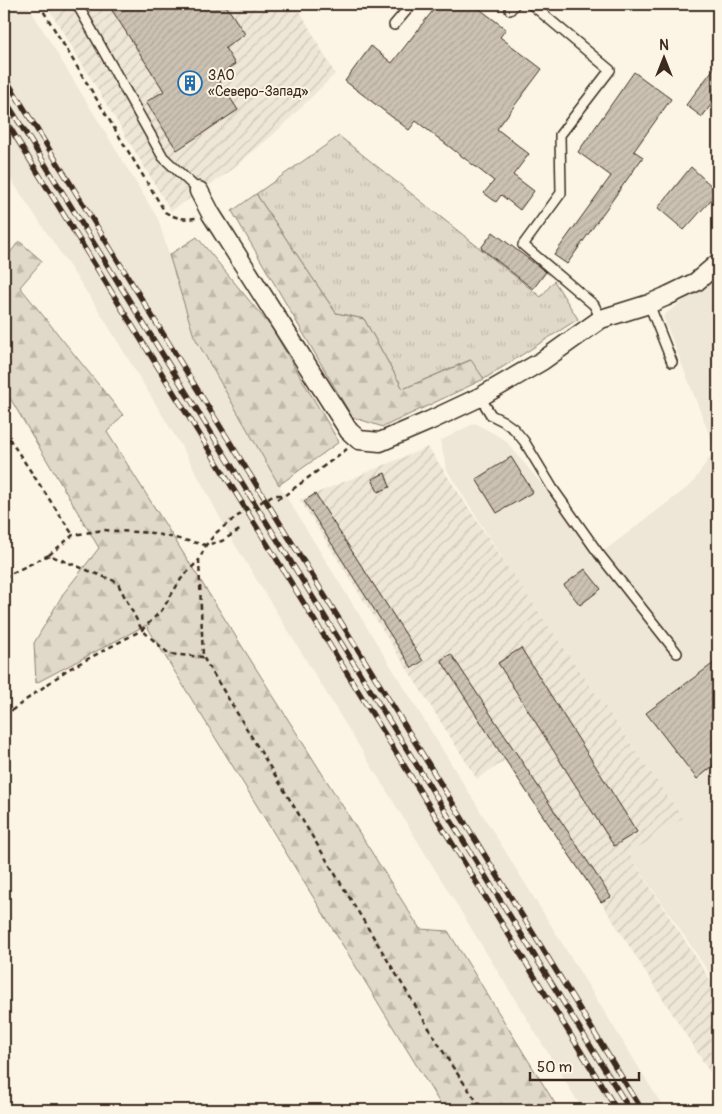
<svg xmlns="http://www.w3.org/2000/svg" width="722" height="1114" font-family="Pangolin,sans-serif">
  <defs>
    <pattern id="industrial-furrows" width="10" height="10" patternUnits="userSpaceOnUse" patternTransform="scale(1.25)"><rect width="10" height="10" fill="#eee6d6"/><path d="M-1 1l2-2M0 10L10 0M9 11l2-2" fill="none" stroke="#cdc5b7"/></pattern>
    <pattern id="grass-tufts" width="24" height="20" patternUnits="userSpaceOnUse" patternTransform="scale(1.25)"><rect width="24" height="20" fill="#e0d8c8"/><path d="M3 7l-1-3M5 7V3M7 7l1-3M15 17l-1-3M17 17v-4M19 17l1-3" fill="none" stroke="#c1baab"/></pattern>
    <pattern id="forest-firs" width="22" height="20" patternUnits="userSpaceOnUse" patternTransform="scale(1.25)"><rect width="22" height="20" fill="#e0d8c8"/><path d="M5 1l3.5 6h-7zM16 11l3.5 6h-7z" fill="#c1baab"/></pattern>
    <pattern id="building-hatch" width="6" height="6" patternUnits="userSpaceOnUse" patternTransform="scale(1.25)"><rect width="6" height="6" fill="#ccc2b3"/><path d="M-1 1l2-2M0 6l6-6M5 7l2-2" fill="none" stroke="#b0a79a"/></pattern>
  </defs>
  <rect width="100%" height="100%" fill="#fcf5e5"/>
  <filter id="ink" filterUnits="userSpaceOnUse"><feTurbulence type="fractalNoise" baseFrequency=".02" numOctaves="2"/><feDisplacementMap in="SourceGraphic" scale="10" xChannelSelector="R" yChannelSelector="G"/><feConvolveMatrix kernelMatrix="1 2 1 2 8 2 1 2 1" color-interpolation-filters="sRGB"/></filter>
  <g filter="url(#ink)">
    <path fill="#eee6d6" d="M4,4H27L158,219L194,336L279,485L665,1110H583L231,538L186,454L96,306L4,169Z
      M718,274V986L629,854L683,818L513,575L447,470L440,441L475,423L505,440L600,554L692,484L715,449L663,316Z"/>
    <path fill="url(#industrial-furrows)" d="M46,4H296L335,74L274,134L226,174L171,211Z
      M428,447L513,575L683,818L629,854L718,992V1085L601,902L506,760L477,779L300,500Z"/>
    <path fill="url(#grass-tufts)" stroke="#8e8173" d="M339,136L541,297L554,281L578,319L484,379L470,360L403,389L364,319L336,313L256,194Z"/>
    <path fill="url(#forest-firs)" stroke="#8e8173" d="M256,194L336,313L364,319L403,389L471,360L484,379L383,427L352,417L232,211Z
      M197,237L271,327L339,442L279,485L194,336L169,255Z
      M19,241L42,261L20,287L123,415L107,432L420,929L448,931L559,1110H444L146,625L36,683L34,643L63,594L99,548L4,388V261Z"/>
    <path fill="url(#building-hatch)" stroke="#3b2a1e" d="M108,4H200L204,9L212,4H225L245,34L225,48L235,64L216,76L238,110L177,150L146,102L164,91Z
      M438,4H473L506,29L500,37L542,69L497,129L529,154L513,175L534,191L520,210L501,195L496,202L484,193L494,181L416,121L409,130L345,81L371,46L392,63Z
      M718,63V95L702,117L686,105Z
      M634,72L671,99L634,151L643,157L567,264L554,255L611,176L578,152Z
      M691,167L718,192L684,230L658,208Z
      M493,232L546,272L533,289L481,248Z
      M511,457L533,492L497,513L476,479Z
      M385,473L390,487L378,492L372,479Z
      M315,494L423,661L412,668L304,501Z
      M585,569L601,589L580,605L564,585Z
      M521,648L637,832L614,846L498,663Z
      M451,654L611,897L601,902L498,749L441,660Z
      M718,660V762L697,779L646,713Z"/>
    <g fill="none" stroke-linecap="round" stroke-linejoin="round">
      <g stroke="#3b2a1e" stroke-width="12">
        <path id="lane" d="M77,4L163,157L199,191
          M531,4L610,70L560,135L561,193L523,245L594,305L601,319
          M510,10L515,4
          M394,25L412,4
          M649,304L672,362
          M480,397L491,415L503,421L514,429L524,441L553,489L599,554L677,653
          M718,462L717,464L718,466"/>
      </g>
      <g stroke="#3b2a1e" stroke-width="21">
        <path id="street" d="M199,191L211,214L349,431L359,440L380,442L429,421L480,397L542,361L601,319L649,304L665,297L696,282L718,263"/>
      </g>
      <path stroke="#3b2a1e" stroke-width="2.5" stroke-dasharray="5 4" stroke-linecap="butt" d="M39,4L165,212C174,218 185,220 196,218
        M4,431L73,535
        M347,449L285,495H273L236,517L217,532L206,545L199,560L203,657L452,1066L483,1110
        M277,499L285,495
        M49,555L73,535L103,530L152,533L206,545L222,541L241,529
        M4,577L49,555L117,582L142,630L169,654L203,657
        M4,716L67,670L142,630L162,610L181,579L199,560"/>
      <use href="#lane" stroke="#fcf5e5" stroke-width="9"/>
      <use href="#street" stroke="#fcf5e5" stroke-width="18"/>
      <g stroke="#3b2a1e" stroke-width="5.5">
        <path id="rail" d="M4,76L642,1110
          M4,98L630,1110
          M4,118L617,1110"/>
      </g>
      <use href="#rail" stroke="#fcf5e5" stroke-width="4" stroke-dasharray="11" stroke-linecap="butt"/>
    </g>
  </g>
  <defs>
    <g id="building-ring" transform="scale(1.25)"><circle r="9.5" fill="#fcf5e5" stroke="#1f6fb2" stroke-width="1.5"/><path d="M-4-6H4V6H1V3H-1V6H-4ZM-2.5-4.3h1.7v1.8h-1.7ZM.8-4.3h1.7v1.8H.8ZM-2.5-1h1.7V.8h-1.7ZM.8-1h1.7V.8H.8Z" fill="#1f6fb2"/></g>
  </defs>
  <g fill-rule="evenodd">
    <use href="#building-ring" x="190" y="83"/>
  </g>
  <g text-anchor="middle" stroke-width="4" stroke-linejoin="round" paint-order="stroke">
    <g font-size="14" fill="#3b2a1e" stroke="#fcf5e5" text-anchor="start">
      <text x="208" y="80">ЗАО<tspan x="208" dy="16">«Северо-Запад»</tspan></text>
    </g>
  </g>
  <rect width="722" height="1114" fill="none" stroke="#fcf5e5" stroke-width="20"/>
  <rect x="10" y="10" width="702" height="1094" fill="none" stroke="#3b2a1e" stroke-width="2" filter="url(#ink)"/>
  <g transform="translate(664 58)" stroke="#fcf5e5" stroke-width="4" paint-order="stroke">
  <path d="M0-4L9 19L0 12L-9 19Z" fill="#3b2a1e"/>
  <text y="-8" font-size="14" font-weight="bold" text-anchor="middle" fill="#3b2a1e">N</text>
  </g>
  <path d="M530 1072v8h109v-8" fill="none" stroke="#3b2a1e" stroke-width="2.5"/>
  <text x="537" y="1072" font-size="15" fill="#3b2a1e" stroke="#fcf5e5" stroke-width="4" paint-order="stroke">50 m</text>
</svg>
